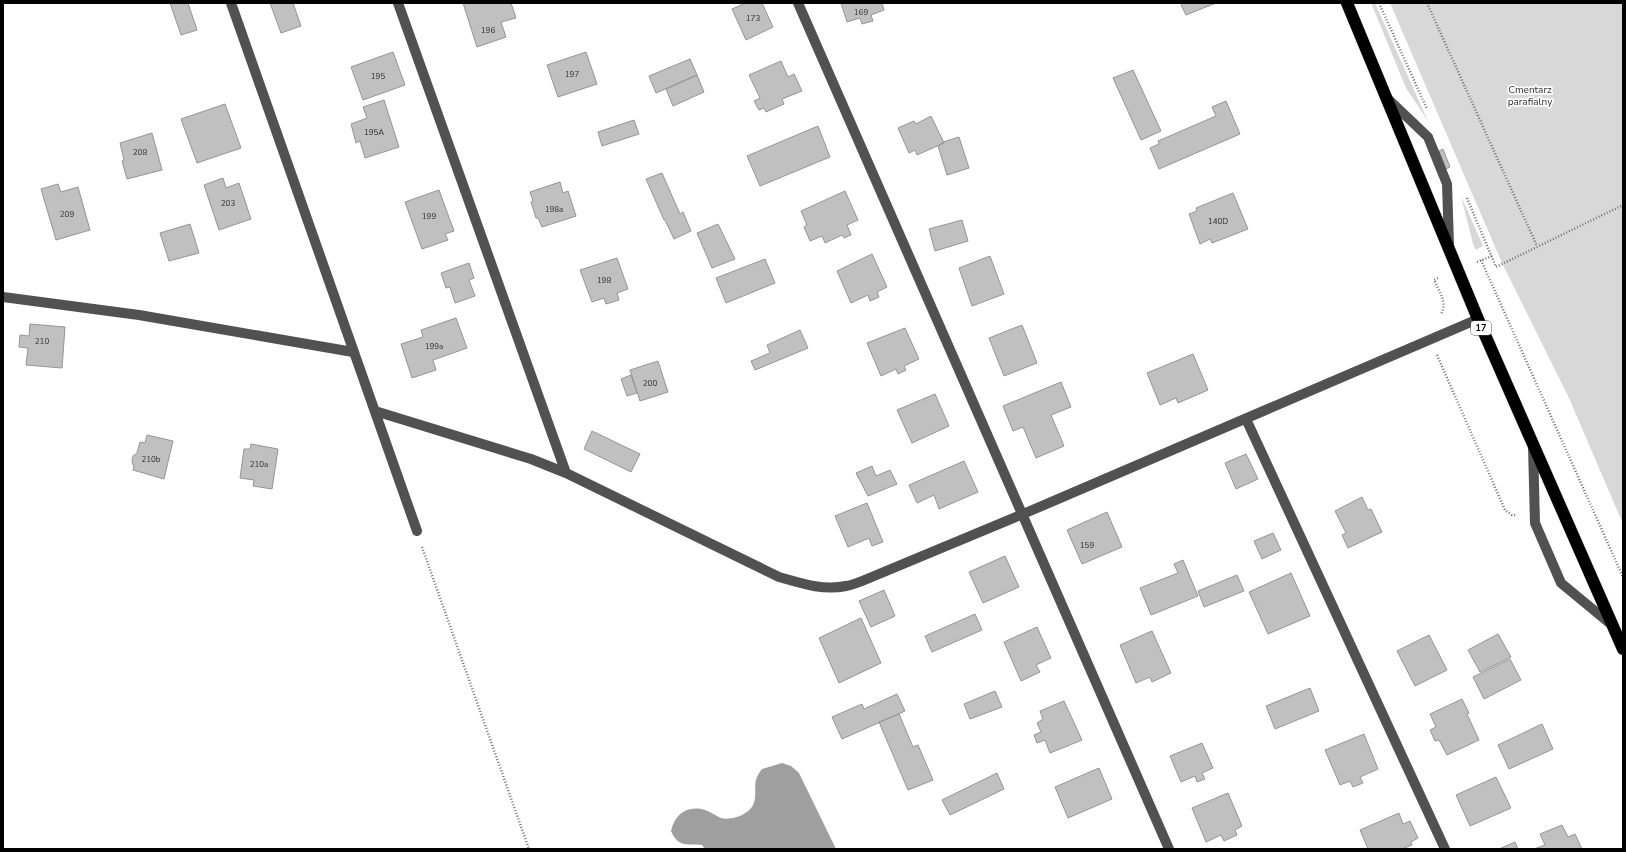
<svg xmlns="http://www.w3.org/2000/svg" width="1626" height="852" font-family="'Nunito Sans',sans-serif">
  <rect width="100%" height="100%" fill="#fff"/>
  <path fill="#d8d8d8" d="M1371,3H1375L1428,121L1406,88Z
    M1390,3H1623V524L1569,398L1502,263Z
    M1461,196L1483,246L1476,250L1473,244Z"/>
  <path fill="#9f9f9f" d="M782,763L791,766L799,773L836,849H705L702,845C686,844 678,847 671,831C675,814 687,805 705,810C711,812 716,816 721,818C728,820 740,817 745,813C761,804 752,789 757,777C758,774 760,772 762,769Z"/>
  <path fill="#c0c0c0" stroke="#959595" d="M170,3H188L197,30L181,35Z
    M270,3H293L301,26L281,33Z
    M463,3H511L516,18L501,22L506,37L477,47Z
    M746,3H762L773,27L746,40L732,9Z
    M841,3H882L884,10L871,15L873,21L862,24L860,18L847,22Z
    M1184,3H1216L1186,15L1181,5Z
    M393,52L405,85L363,100L351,67Z
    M586,52L597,84L558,97L547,65Z
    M690,59L697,75L656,93L649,76Z
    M781,61L788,77L794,74L802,91L782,99L784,104L766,112L764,108L759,110L754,101L760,98L749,75Z
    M1133,70L1161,131L1141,140L1113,78Z
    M697,75L704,92L673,106L666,89Z
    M384,100L399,147L365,158L360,141L356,143L351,124L367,118L363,107Z
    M1226,101L1240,134L1159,169L1150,148L1159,144L1158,141L1216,116L1212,107Z
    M225,104L241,148L197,163L181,119Z
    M931,116L944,143L917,155L915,150L909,153L898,128L914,121L916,124Z
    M634,120L639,134L602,146L598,132Z
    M818,126L830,157L760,186L747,156Z
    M152,133L162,170L127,179L122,161L124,160L120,143Z
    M959,137L969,168L947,175L938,146L943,142Z
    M1443,149L1450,167L1446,169L1439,151Z
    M662,173L680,214L683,212L691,231L674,239L665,220H664L646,179Z
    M223,178L226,188L239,183L251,219L219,230L204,185Z
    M560,182L563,193L568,191L576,216L542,227L538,218H536L531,202L533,201L530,192Z
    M58,184L61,192L78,187L90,230L56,240L41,189Z
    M439,190L454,231L445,234L448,240L422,249L405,202Z
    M845,191L858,220L847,225L851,235L844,238L842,235L825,243L822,236L810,241L804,227L807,225L801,211Z
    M1233,193L1248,229L1212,243L1210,239L1200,244L1189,214L1197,211L1196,208Z
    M962,220L968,241L935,251L929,229Z
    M190,224L199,253L169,261L160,233Z
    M718,224L735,259L712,268L697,233Z
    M872,254L887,287L877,292L879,297L870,301L868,295L851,303L837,271Z
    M990,256L1004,294L972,306L959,268Z
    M617,258L628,289L617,293L619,300L606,304L604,298L592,302L580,270Z
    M765,259L775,283L726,303L716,278Z
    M469,263L474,278L469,280L475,296L455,303L450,287L446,288L441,273Z
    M456,318L467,348L433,360L436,370L412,378L401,344L423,337L421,330Z
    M30,324L65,327L62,368L26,365L28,348L19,347L20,335L29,336Z
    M1022,325L1037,363L1004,376L989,338Z
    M905,328L919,359L904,366L906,370L898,374L896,369L881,376L867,343Z
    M800,330L808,348L755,370L751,361L770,353L767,345Z
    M1193,354L1208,390L1178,403L1176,398L1160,405L1147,373Z
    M658,361L668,392L640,401L630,370Z
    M631,375L637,393L627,396L621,379Z
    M1061,382L1071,407L1051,415L1064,446L1036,458L1023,427L1013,431L1003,406Z
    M935,394L949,426L912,443L897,410Z
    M592,431L640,454L631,472L584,449Z
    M147,435L173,441L164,479L133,470L134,467L132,462L133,456L137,453L140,442L145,443Z
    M251,444L278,449L272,489L253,486L254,480L240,478L244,449H250Z
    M1246,454L1258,479L1236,489L1225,463Z
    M964,461L978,492L939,509L934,495L917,503L909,485Z
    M872,466L876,476L890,470L897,484L868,496L856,473Z
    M1362,497L1368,510L1371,509L1382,532L1348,548L1342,535L1346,533L1335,511Z
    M867,503L883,542L872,546L869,538L848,547L835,516Z
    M1107,512L1122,547L1082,564L1067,530Z
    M1273,533L1281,550L1262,559L1254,541Z
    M1005,556L1019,587L983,603L969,572Z
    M1183,560L1198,596L1151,615L1140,588L1178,573L1174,564Z
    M1291,573L1310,616L1268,634L1249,592Z
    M1237,575L1244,591L1204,607L1198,591Z
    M884,590L895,616L871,627L859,601Z
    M975,614L982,630L932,652L925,636Z
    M861,618L881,663L839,683L819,638Z
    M1037,627L1051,658L1036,665L1040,672L1021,681L1004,642Z
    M1152,631L1171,673L1152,682L1150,677L1136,683L1120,645Z
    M1498,634L1511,657L1480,672L1468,650Z
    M1429,635L1447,670L1415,686L1397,651Z
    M1510,659L1521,680L1484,699L1473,677Z
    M1310,688L1319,711L1275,729L1266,706Z
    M995,691L1002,707L970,719L964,704Z
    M897,694L905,711L842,739L832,717L862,704L864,709Z
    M1462,699L1469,713L1467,714L1479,740L1447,755L1439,740L1435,741L1430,730L1436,727L1430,714Z
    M1064,701L1082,740L1050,753L1045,740L1037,743L1034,735L1041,732L1037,723L1043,719L1040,711Z
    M899,714L913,747L918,745L933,780L908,790L879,722Z
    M1542,724L1553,749L1509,769L1498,745Z
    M1364,734L1378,769L1360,777L1363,783L1353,787L1350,781L1340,785L1325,750Z
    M1202,743L1213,768L1202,773L1205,779L1197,782L1195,776L1181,782L1170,756Z
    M1099,768L1112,799L1068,818L1055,787Z
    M997,773L1004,789L950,815L942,800Z
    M1496,777L1511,808L1470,826L1456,795Z
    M1228,793L1242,826L1235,830L1237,835L1224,841L1221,835L1206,842L1192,808Z
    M1399,813L1403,824L1410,821L1418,838L1411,842L1412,845L1402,849H1368L1360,830Z
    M1562,825L1568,837L1575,834L1582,849H1534L1545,845L1540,834Z
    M1515,842L1518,849H1499Z"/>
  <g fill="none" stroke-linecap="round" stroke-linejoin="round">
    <g stroke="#dbdbdb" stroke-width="13">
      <path id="highway" d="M1347,3L1478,319L1623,649"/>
    </g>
    <path stroke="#737373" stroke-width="2.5" stroke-dasharray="1 2" stroke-linecap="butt" d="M1379,3L1427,109
      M1427,3L1537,246
      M1467,198L1496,267L1623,205
      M1481,260L1623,577
      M1477,262L1492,256
      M1438,278L1434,280C1439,291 1448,303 1441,314
      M1437,355L1505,510L1512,515H1517
      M422,547L529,849"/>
    <path stroke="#515151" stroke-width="10" d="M231,3L417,531
      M398,3L566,473
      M798,3L1169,849
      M1387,98L1428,137L1447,184L1449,245
      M3,297L139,315L353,352
      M375,411L531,459L566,473L779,577C800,583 823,591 846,586C853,585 860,582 867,579L1023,514L1478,319
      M1246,419L1445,849
      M1533,446L1535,523L1561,583L1613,626"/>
    <use href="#highway" stroke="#000" stroke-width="12"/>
  </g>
  <g text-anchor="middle" stroke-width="3.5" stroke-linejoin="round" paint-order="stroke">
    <g font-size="8" fill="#303030">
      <text x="861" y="15">169</text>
      <text x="753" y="21">173</text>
      <text x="488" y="33">196</text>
      <text x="572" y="77">197</text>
      <text x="378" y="79">195</text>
      <text x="374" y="135">195A</text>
      <text x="140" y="155">208</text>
      <text x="228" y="206">203</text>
      <text x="554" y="212">198a</text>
      <text x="67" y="217">209</text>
      <text x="429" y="219">199</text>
      <text x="1218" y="224">140D</text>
      <text x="604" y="283">198</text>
      <text x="42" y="344">210</text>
      <text x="434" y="349">199a</text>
      <text x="650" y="386">200</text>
      <text x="151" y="462">210b</text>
      <text x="259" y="467">210a</text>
      <text x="1087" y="548">159</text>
    </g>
    <rect fill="#fff" stroke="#4c4c4c" stroke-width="1" x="1471" y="321" width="20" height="14" rx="3"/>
    <g font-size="9" font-weight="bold" fill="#000">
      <text x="1481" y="331">17</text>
    </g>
    <g font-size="10" fill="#2f2f2f" stroke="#fff">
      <text x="1530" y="93">Cmentarz<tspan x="1530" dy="12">parafialny</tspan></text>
    </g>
  </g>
  <rect width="1626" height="852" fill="none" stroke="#000000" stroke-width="8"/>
</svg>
